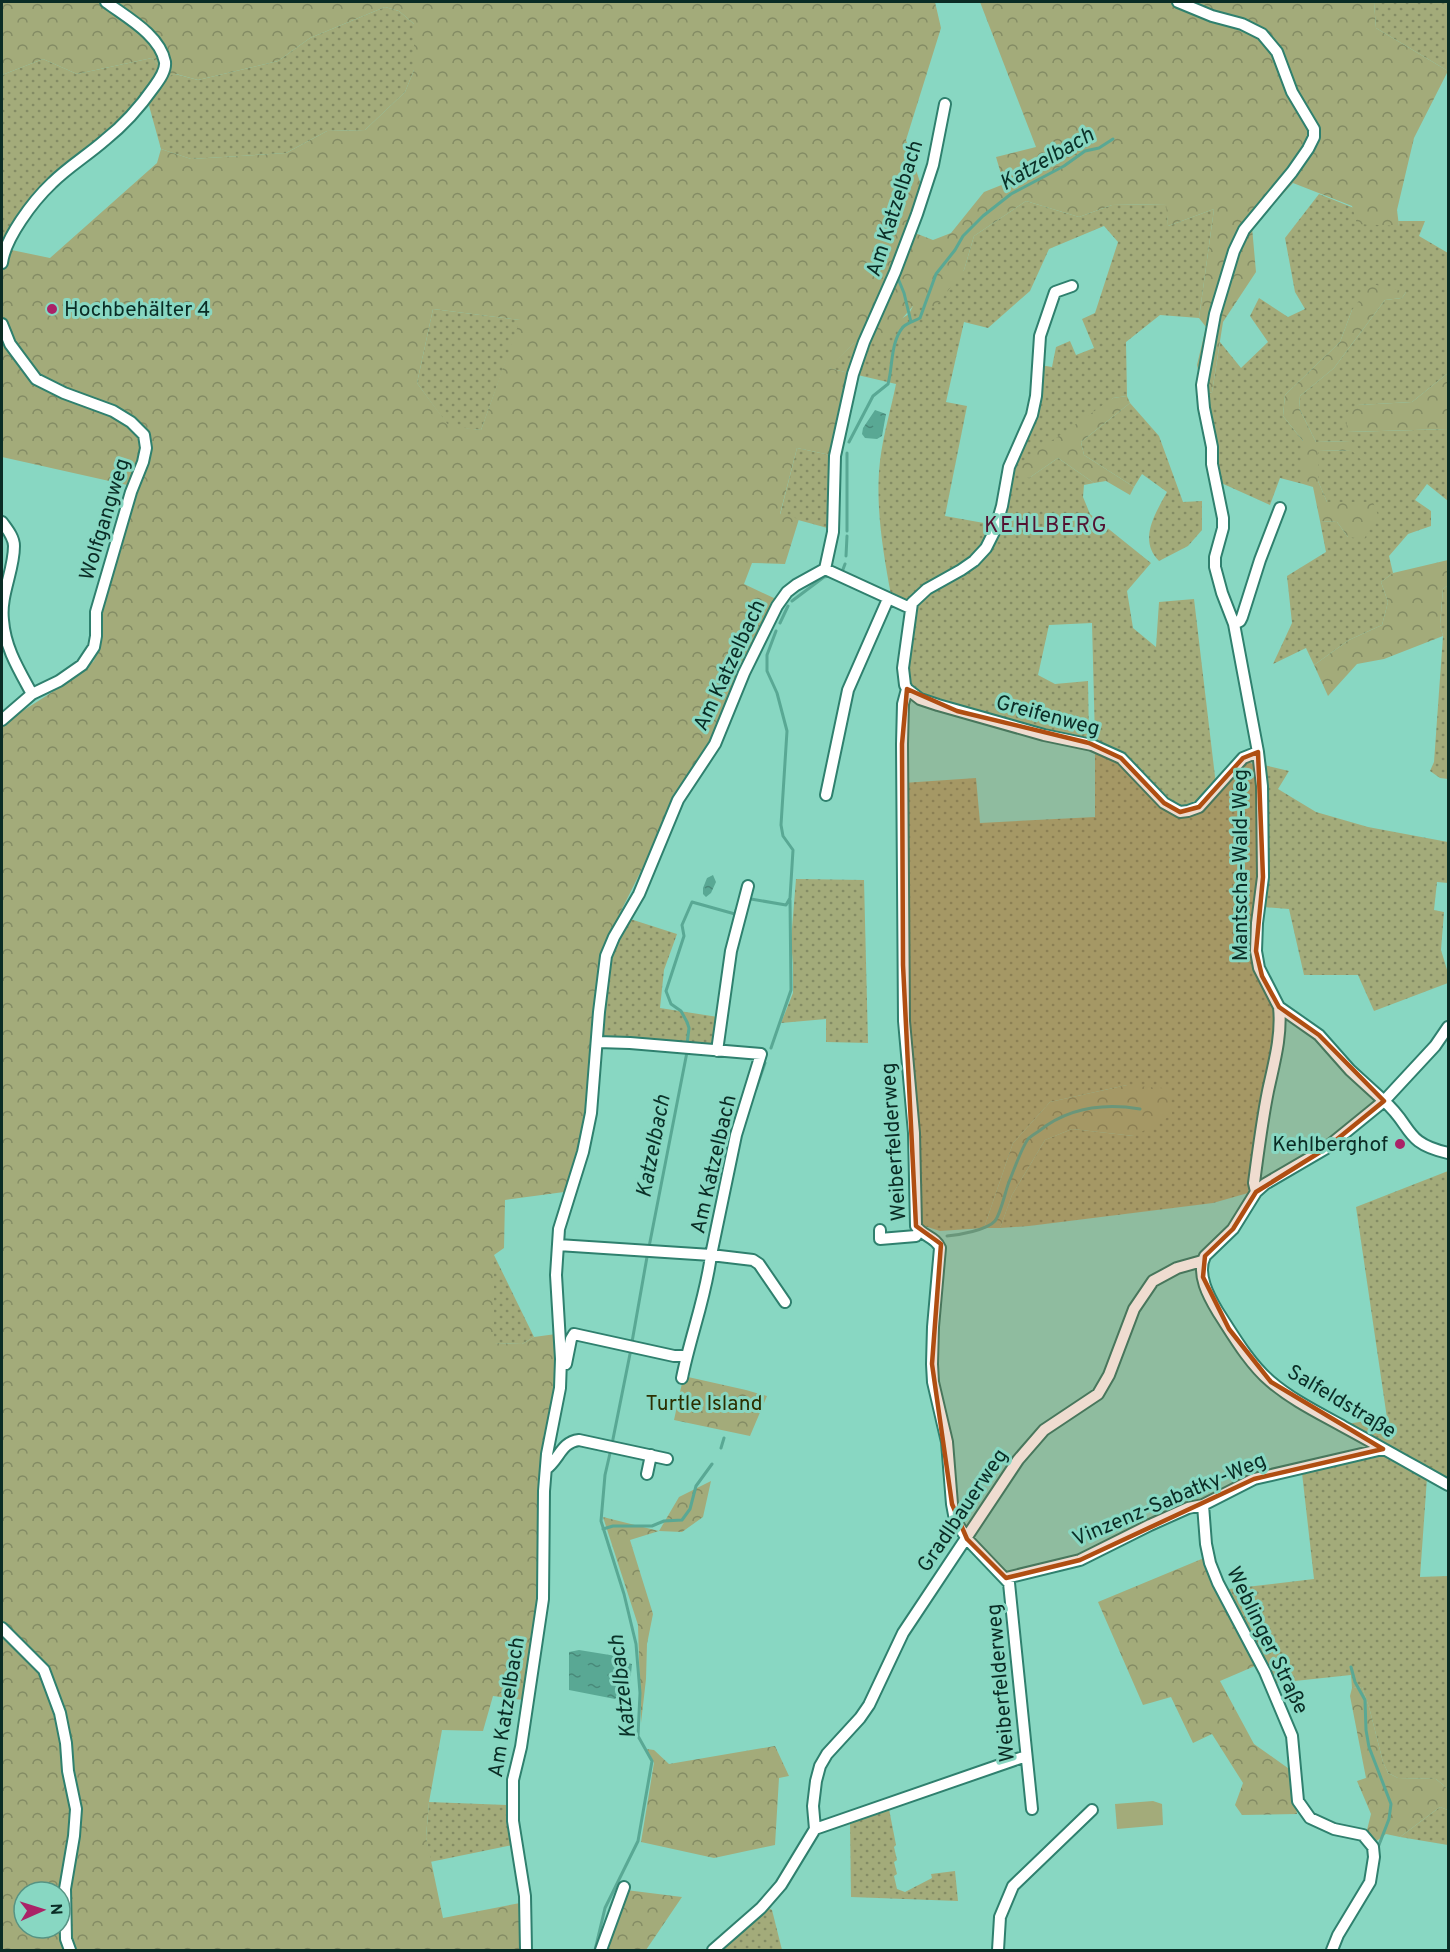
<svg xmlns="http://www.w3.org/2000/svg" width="1450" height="1952" font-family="Overpass,sans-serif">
  <defs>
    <pattern id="grass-dots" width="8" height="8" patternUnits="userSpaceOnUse" patternTransform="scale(1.5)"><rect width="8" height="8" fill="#a3ab7a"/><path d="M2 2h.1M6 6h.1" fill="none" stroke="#838b64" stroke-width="1.8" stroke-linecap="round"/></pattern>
    <pattern id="forest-crowns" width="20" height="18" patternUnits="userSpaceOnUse" patternTransform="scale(1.5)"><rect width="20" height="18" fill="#a3ab7a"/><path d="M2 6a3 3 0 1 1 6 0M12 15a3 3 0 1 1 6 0" fill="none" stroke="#838b64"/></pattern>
    <pattern id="water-ripples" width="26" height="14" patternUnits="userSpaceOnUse" patternTransform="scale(1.5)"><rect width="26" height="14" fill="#59a894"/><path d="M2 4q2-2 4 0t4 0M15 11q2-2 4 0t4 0" fill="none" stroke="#488979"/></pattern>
  </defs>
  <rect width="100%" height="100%" fill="#88d7c2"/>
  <path fill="url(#grass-dots)" d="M1374,2H1448V71L1376,28Z
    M385,7L399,11L414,24V70L405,92L365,130L327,131L286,153L191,159L161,149L148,102L165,77L175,74L198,80L278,61L310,38Z
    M152,58L162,69L123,120L63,169L2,248V75L43,59L77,74Z
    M1319,194L1399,226L1398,221H1425L1419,236L1448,253V373L1412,402L1358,405L1348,432L1448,429V501L1427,484L1415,500L1431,511V526L1408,534L1389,556L1393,573L1381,582L1388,602L1382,625L1349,640L1314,665L1306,648L1273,664L1292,623L1287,576L1326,552L1320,521L1337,522L1348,537L1373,502H1327L1318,481V450L1352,451L1351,441L1316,442L1299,408L1300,396L1334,368L1385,300L1402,298L1406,292L1352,310L1340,342L1285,395L1283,416L1303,441V484L1280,478L1270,505L1219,482L1203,396L1212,392L1220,342L1241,368L1268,342L1250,316L1259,298L1288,317L1305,309L1295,292L1285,238Z
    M1026,201L1079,217L1112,205L1167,204L1168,226L1214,209L1199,318L1160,315L1126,342L1127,396L1113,398L1029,478L1058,458L1094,483L1084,485L1083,497L1090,514L1151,563L1127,591L1133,628L1156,647L1159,602L1194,599L1216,785L1196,805L1185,808L1168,801L1138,768L1116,751L1095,740L1092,623L1049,625L1038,675L1055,684L1088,681L1089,739L1041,730L918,694L906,680L913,606L992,543L1009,476L1035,417L1040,365L1052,367L1056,347L1070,341L1076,355L1094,348L1082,319L1095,313L1118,242L1104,226L1049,249L1030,291L988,328L964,322L946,402L967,406L945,516L995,525C974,563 942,579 908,603L891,595C883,552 875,505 880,461C883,435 891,409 896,384L828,368L854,343L864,342L909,314L913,306L964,270L974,236Z
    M433,309L521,320L481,430L449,427L417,383Z
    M1130,403L1159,436L1183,502L1202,501V530L1188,546L1159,561C1138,540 1155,514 1167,492L1142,474L1134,487L1084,455L1081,442Z
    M797,448L835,456L831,529L780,515Z
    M1448,585V779L1440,778L1430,771L1434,762L1443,636L1440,625L1443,589Z
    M1095,749L1119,763L1160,805L1175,815L1188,816L1242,765L1249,762L1254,765L1258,793L1260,874L1253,956L1261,982L1274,1008L1277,1030L1266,1076L1248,1193L1213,1203L1029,1226L1000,1228L1012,1195L1045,1140L1072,1129L1134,1136L1127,1085L1050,1102L1013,1143L984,1228L940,1231L918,1224L909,1070L903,783L976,778L980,823L1095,817Z
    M1264,765L1289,771L1278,789L1316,812L1368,827L1448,842V883L1437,882L1434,910L1444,912L1441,950L1448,973V983L1374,1011L1358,975H1304L1289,909L1263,907Z
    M796,879L864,880L868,1043L826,1042V1019L781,1023L793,993V964L791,941Z
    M624,917L677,934L664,970L660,1008L718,1017L715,1042L707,1046L601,1037L607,968Z
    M1448,1171V1484L1346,1424L1387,1418L1356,1207Z
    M494,1255L534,1337L522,1344L494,1343Z
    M1383,1456L1427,1478L1420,1577L1448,1576V1789L1436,1779L1398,1778L1388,1773L1383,1762L1369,1707L1362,1687L1352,1688L1351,1675L1276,1683L1229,1589L1314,1579L1302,1473Z
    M429,1802L507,1805L513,1845L430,1862L426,1837Z
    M1440,1807L1448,1810V1845L1400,1837Z
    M889,1809L896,1845L894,1847L897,1860L894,1862L897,1874L894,1876L897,1889L905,1892L932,1878L931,1874L955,1871L958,1901L851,1897L850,1823Z
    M767,1907L772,1910L782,1950H718Z"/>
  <path fill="url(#forest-crowns)" fill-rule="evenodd" d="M2,2H935L941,28L906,140L926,200L915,233L933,240L951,233L984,192L1004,184L996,157L1036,147L980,2H1374L1376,28L1448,71L1414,138L1397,210L1399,226L1357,224L1352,206L1293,183L1252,227L1256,272L1223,322L1212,392L1203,396L1197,365L1206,327L1199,318L1214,209L1168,226L1166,204L1112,205L1079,217L1026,201L974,236L964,270L936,306H913L882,342L854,343L829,368L853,374L835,456L797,448L780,514L799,519L785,564L752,563L744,584L776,599L702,756L672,809L619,915L602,956L593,1008L590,1090L581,1146L564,1192L505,1200L504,1248L494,1255V1343L522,1344L534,1337L556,1334L557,1370L546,1433L539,1609L523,1700L493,1696L483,1731L442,1730L429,1802L426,1837L443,1918L520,1903L521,1950H2V724L65,684L94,661L102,614L136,487L2,457V248L50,258L157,163L161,149L191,159L286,153L327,131L365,130L405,92L414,70V24L399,11L385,7L310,38L278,61L198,80L176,74L165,77L162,69L152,58L77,74L43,59L2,75ZM433,309L520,320L481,430L449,426L417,383ZM24,1892H60V1928H24Z
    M1372,284L1406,292L1402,298L1385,300L1334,368L1300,396L1299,408L1316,442L1351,441L1369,459L1368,466L1352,451L1318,450V481L1327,502H1373L1378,515L1364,539L1348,537L1337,522L1320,521L1313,487L1303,484V441L1283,416L1285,395L1340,342L1352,310Z
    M1448,373V429L1347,432L1346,413L1358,405L1412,402Z
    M1127,396L1130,403L1081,442L1084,455L1134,487L1130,495L1106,481L1094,483L1058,458L1029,478L1020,473L1019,464L1113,398Z
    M1448,560V585L1443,589L1440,625L1443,636L1384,659L1357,664L1328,696L1314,665L1349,640L1382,625L1388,602L1381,582L1393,573Z
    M1127,1085L1170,1089L1172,1115L1134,1136L1072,1129L1045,1140L1012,1195L1000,1228H984L1013,1143L1050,1102Z
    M688,1377L746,1390L767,1396L750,1436L674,1420L682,1383Z
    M711,1481L703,1517L682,1532L659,1531L630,1540L653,1614L647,1644L646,1679L641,1723L638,1625L603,1517L659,1531L679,1497Z
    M1204,1558L1217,1593L1255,1666L1220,1681L1254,1744L1292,1771L1297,1814L1242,1815L1235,1805L1243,1783L1212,1734L1193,1743L1171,1697L1143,1705L1098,1602Z
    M1362,1687L1369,1707L1383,1762L1388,1773L1398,1778L1436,1779L1448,1789V1810L1440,1807L1400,1837L1386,1834L1374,1843L1366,1834L1371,1814L1357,1781L1366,1778L1350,1696L1352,1688Z
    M775,1746L789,1776L779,1778L775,1845L714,1858L641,1842L654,1763L647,1749L654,1750L669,1764Z
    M626,1890L682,1897L646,1950H605Z"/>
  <path fill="#a3ab7a" d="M1153,1801L1162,1804L1163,1825L1117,1829L1115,1804Z"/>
  <path fill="url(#water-ripples)" d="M875,410L886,414L882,436L877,439L865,438L862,434L863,428Z
    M713,875L716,882L711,893L706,897L703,894V888L707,878Z
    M579,1650L616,1656L617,1661L632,1664L630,1683L615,1699L569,1690V1652Z"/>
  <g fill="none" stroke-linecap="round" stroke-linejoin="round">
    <path stroke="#59a894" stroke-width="3" d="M897,276L904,293L911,322
      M849,442L873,396L888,384C893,367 890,343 903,327C908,322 915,321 920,318L936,274L955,250L963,236L983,216L1011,194L1064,166L1085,151L1099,148L1113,139
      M847,453V531
      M846,556L847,536
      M842,572L845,564
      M792,601L824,577L829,576
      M780,623L788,606
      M751,899L786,905L790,898L793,850L783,836L781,825L787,731L777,693L767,671V655L776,631
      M687,1044L689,1028L687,1022L681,1011L671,1004L666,991L684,936L682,925L692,902L735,914L736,910
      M771,1048L791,990L790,900
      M756,1089L765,1063
      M947,1236C959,1235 987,1230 995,1221C1001,1213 1005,1192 1009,1182C1014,1170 1021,1149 1028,1139C1031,1136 1036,1133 1039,1131C1068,1108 1104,1103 1140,1109
      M649,1247L687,1052
      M632,1342L647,1257
      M612,1444L631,1349
      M721,1448L724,1438
      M603,1529L613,1526H652L664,1521L682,1520L690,1509L696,1486L712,1464
      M1351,1667L1355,1682L1365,1700L1366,1730L1369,1747L1391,1804L1389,1819L1377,1850
      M595,1950L605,1908L638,1841L652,1761L638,1736L640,1693L636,1644L624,1594L601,1521L605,1475L611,1449"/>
    <g stroke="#2f806e" stroke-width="14">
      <path id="minor" d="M1178,2L1212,16L1242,24L1262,34L1277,52L1292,92L1314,129V137L1308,149L1292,172L1244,230L1234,251L1215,314L1202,385L1204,408L1212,447V464L1223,518V528L1215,557V567L1222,593L1234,624L1258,752L1262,786L1263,877L1257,923L1256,951L1259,968L1279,1007L1319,1035L1350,1070L1384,1101L1325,1149L1265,1184L1256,1192L1233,1229L1205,1256C1196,1274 1209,1297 1218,1312C1233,1335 1249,1363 1270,1381C1292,1400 1319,1413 1344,1427C1379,1446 1414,1466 1448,1485
        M2,263C5,238 33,201 52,183C68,167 88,155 105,140C124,125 140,107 154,87C159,80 166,71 165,62C160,35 126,17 106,2
        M1072,286L1055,292L1040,336L1036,396L1032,415L1009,467L1002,506L995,530L986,548L974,561L961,570L927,589L912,603L903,668L905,685L907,689L920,699L938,705L1044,735L1092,745L1121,758L1164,803L1180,812L1188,811L1199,807L1243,758L1258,752
        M2,324L10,344L36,379L64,393L113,411L131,422L144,435L146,448L143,462L131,492L96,612V636L94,647L82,665L59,681L32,694L2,720
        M2,522C7,529 14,537 14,546C14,571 0,595 3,620C5,648 19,670 32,694
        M825,569L910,608
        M1234,624L1240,621L1242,617L1260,560L1280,508
        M907,689L903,704L902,744L904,1021L914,1133L916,1226C922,1236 936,1237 940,1248L933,1327L932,1364L933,1382L947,1442L952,1504L955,1520L967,1539L1009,1583L1032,1809
        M826,795L848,690L888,599
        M1448,1027L1435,1046L1384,1101C1413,1126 1403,1143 1448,1153
        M717,1051L731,951L748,886
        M1256,1192L1254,1183C1258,1152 1262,1121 1268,1091C1274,1063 1282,1036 1279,1007
        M880,1230V1239L916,1236L919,1231
        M558,1245L711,1255L736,1135L761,1054L630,1043L598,1042
        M566,1364L571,1339L574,1334L674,1356H686
        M682,1378C690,1337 706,1297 711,1255L753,1260L759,1264L785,1302
        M546,1469C559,1460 561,1442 579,1440L667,1459
        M647,1474L651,1455
        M1203,1505L1206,1544L1210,1563L1218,1583L1265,1672L1292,1736L1298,1801L1310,1818L1334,1829L1363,1835L1373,1847L1374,1857L1370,1882L1338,1935L1332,1950
        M1006,1578L1080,1560L1150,1525L1188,1508L1203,1505L1254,1479L1383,1449
        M2,1628L44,1670L60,1713L66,1743L68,1771L76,1809L74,1836L65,1889L66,1939L70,1950
        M815,1829L1026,1756
        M526,1950L525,1896L513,1821V1780L521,1747L543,1599L544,1491L547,1454L560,1388L561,1359L556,1275L559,1229L583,1152L591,1113L599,1012L606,956L614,937L639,894L678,800L715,744L744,673L777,606L787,592L796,585L825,569L833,532L835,456L853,374L864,342L895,272L917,214L933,165L945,104
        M601,1950L624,1887
        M713,1950L761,1908L781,1885L815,1829L813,1806L816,1781L820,1766L827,1754L860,1718L869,1705L903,1633L1018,1460L1044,1430L1098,1394L1109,1375L1134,1309L1153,1281L1177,1268L1202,1261
        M998,1950L1000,1917L1013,1886L1092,1810"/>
    </g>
    <use href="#minor" stroke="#fff" stroke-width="10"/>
  </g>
  <path fill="#b04e12" fill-opacity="0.2" stroke="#b04e12" stroke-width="4.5" stroke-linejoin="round" d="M907,689L957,711L1089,743L1121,758L1164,803L1180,812L1199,807L1243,758L1258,752L1263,877L1256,951L1262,976L1279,1007L1319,1035L1384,1101L1325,1149L1256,1192L1233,1229L1205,1256L1203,1277L1229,1329L1271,1382L1383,1449L1254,1479L1080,1560L1006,1578L967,1539L952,1504L932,1364L941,1244L916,1226L903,965L902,744Z"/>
  <g fill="#aa2267" stroke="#88d7c2" stroke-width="2">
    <circle cx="52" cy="309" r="6"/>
    <circle cx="1400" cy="1144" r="6"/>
  </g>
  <g text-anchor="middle" stroke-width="6" stroke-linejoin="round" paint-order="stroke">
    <g font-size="21" fill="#0a2c25" stroke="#88d7c2">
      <text transform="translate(894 208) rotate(-72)" y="7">Am Katzelbach</text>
      <text transform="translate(104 519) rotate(-73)" y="7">Wolfgangweg</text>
      <text transform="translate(729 665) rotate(-65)" y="7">Am Katzelbach</text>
      <text transform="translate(1048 715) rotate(15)" y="7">Greifenweg</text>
      <text transform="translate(1240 865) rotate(-90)" y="7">Mantscha-Wald-Weg</text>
      <text transform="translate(893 1142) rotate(-94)" y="7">Weiberfelderweg</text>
      <text transform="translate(713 1164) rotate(-77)" y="7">Am Katzelbach</text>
      <text transform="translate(1342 1401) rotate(31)" y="7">Salfeldstraße</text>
      <text transform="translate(1169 1499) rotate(-23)" y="7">Vinzenz-Sabatky-Weg</text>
      <text transform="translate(962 1510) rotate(-56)" y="7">Gradlbauerweg</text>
      <text transform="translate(1268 1640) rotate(64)" y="7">Weblinger Straße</text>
      <text transform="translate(1000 1683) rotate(-95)" y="7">Weiberfelderweg</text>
      <text transform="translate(506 1707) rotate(-81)" y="7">Am Katzelbach</text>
    </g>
    <g font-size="21" fill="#0a2c25" stroke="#88d7c2" text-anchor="start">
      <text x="64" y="316">Hochbehälter 4</text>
      <text x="1388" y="1151" text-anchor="end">Kehlberghof</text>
    </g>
    <g font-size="21" fill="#2b2f00" stroke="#88d7c2">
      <text x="704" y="1410">Turtle Island</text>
    </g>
    <g font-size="22" font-style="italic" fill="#0a3128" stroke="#88d7c2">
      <text transform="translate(1046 158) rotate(-30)" y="8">Katzelbach</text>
      <text transform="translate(652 1146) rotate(-79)" y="8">Katzelbach</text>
      <text transform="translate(621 1687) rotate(-97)" y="8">Katzelbach</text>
    </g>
    <g font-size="22" letter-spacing="1.5" fill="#531332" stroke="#88d7c2">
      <text x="1046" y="532">KEHLBERG</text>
    </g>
  </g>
  <rect width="1450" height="1952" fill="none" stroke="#0a2c25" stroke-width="6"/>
  <g transform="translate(42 1910) rotate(87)"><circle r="28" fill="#88d7c2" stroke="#569383" stroke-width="1.5"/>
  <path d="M0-4.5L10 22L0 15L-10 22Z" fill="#aa2267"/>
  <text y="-9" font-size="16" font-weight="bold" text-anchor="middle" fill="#0a2c25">N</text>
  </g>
</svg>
